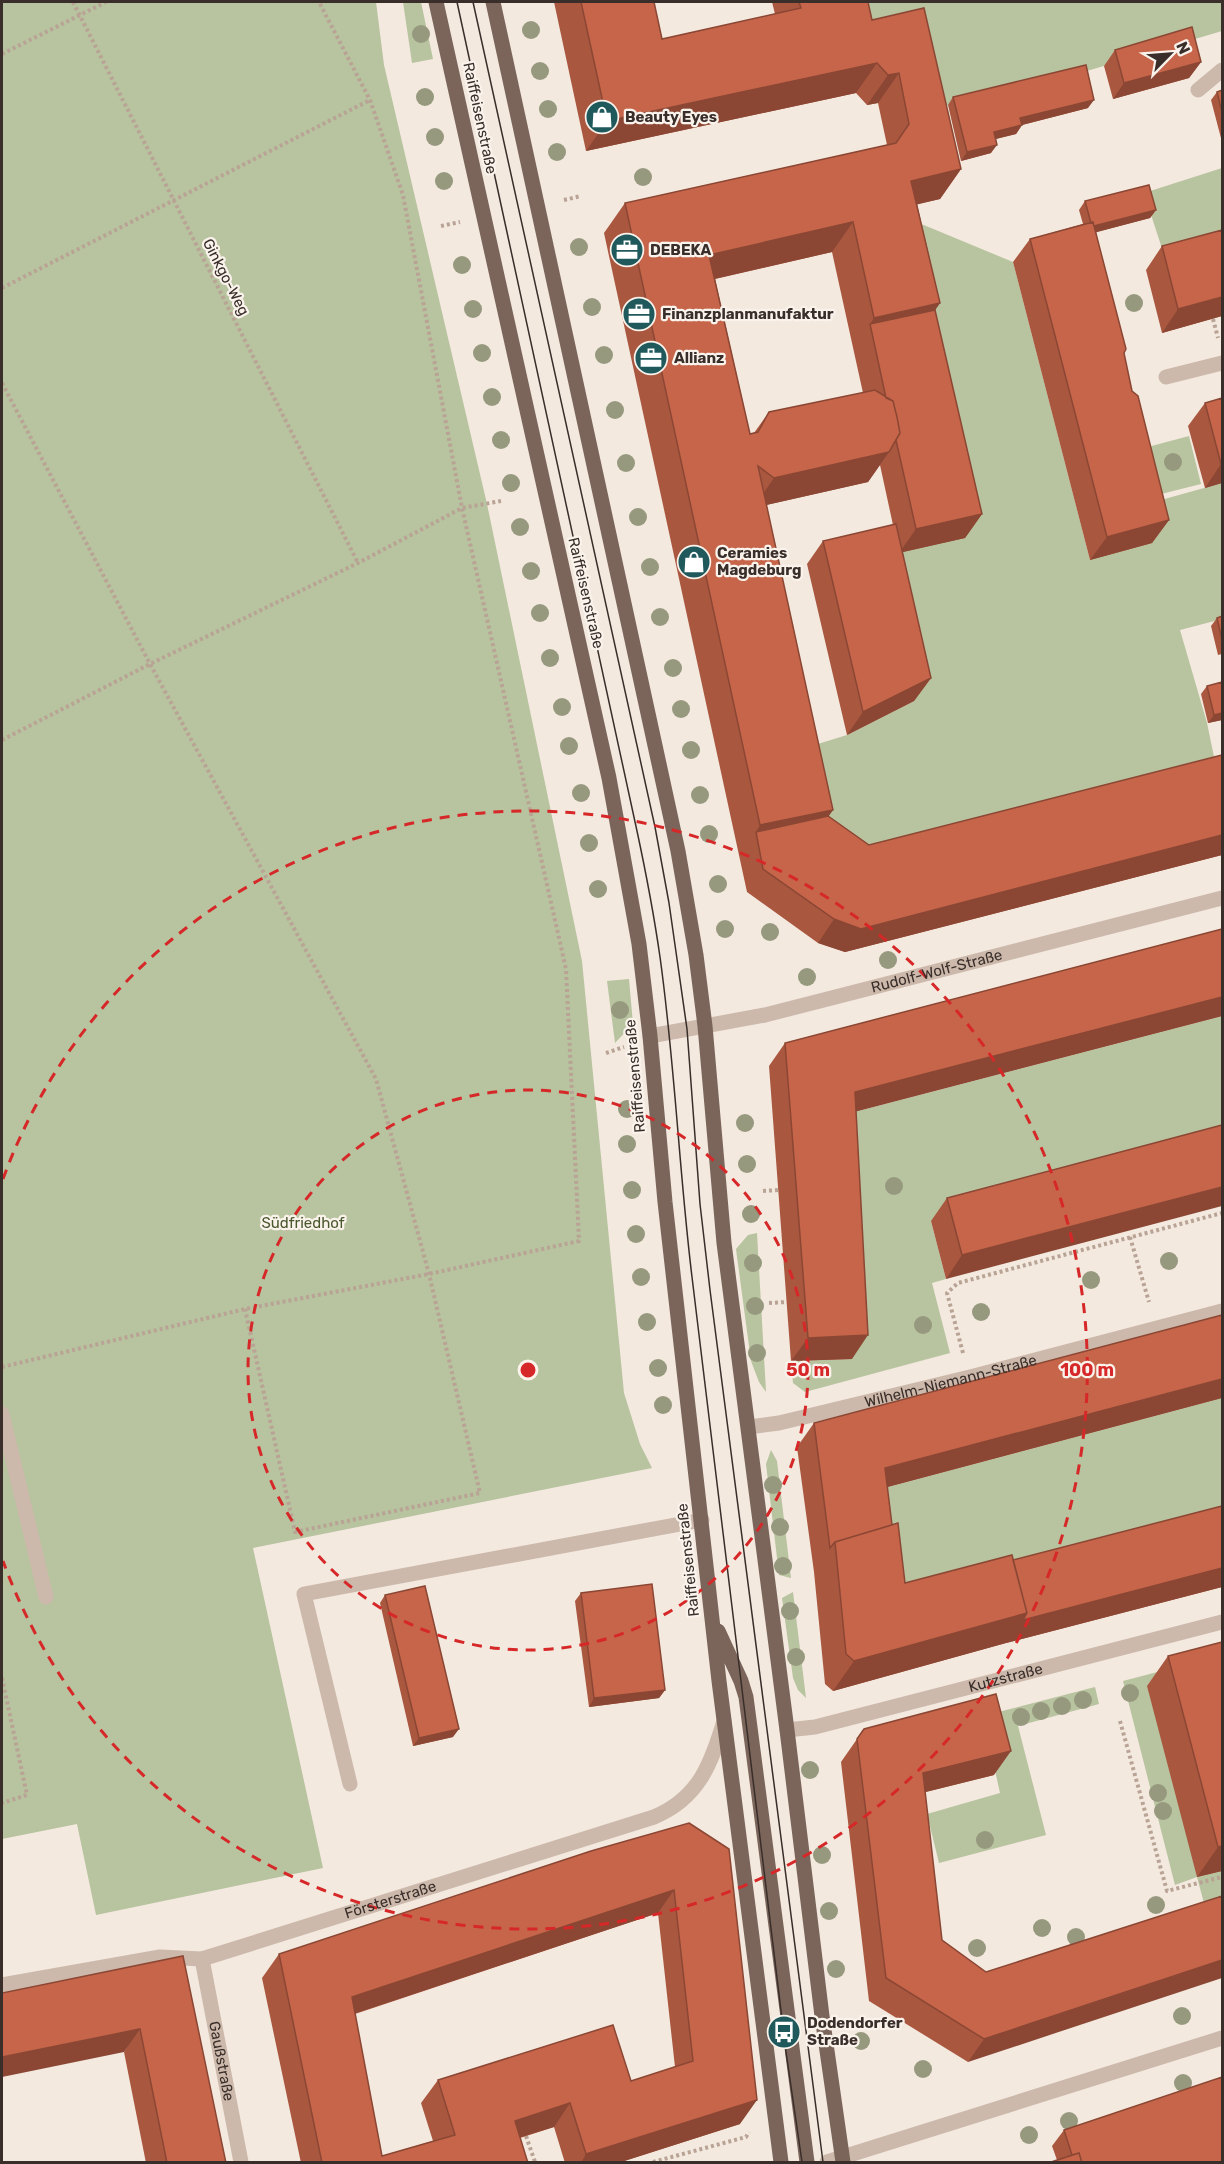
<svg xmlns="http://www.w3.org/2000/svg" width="1224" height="2164" font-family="Rubik,sans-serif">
  <rect width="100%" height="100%" fill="#f3e9df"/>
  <path fill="#b8c39f" d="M2,2H376L384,65L487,504L582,961L624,1393L640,1444L652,1468L253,1548L323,1868L96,1915L77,1824L2,1839Z
    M403,2H421L433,59L412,63Z
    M840,2H1222V31L1080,73L948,105L920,118Z
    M1222,168V250L1167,264L1144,193Z
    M890,211L1013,262L1090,560L1143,505L1222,483V619L1180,630L1207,723L1218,776L853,869L792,752L847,735L914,701L899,553Z
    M1189,436L1201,484L1157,495L1144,448Z
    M629,979L633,1024L615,1043L607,981Z
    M1222,1016V1145L931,1221L946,1279L932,1283L950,1353L805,1392L793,1383L791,1361L851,1359L839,1116Z
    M757,1233L766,1392L759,1382L751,1361L736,1249L748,1235Z
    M1222,1398V1526L884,1613L869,1492Z
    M771,1450L777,1461L791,1578L779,1575L766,1464Z
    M793,1592L806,1698L798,1690L793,1678L782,1598Z
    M1222,1655L1197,1877L1222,1871V1913L1208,1918L1197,1877L1175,1885L1123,1681Z
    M1095,1687L1099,1704L1018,1726L1046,1835L939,1863L927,1814L1000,1793L983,1716Z"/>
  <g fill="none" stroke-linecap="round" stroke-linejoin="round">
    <path stroke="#b8a395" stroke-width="4" stroke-dasharray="3 3" stroke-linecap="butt" d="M73,2L358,563
      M2,54L106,2
      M564,200L581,196
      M441,226L460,222
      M2,288L370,100
      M1213,319L1218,338
      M2,383L150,664L376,1079L429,1274L480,1493L295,1532L245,1309
      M2,740L150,664L358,563L462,508L501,501
      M606,1053L624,1047
      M763,1191L778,1190
      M1130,1237L1149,1302
      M769,1303L787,1302
      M963,1353L947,1293L958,1283L1222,1213
      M2,1367L245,1309L429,1274L579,1241L566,969L462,508L403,195L370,100L319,2
      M2,1678L27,1795L2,1803
      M1120,1721L1167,1891L1222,1877
      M526,2136L535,2162
      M653,2162L746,2137L749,2132"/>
    <g stroke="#ccb9ab" stroke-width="15">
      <path d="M1198,90L1222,70"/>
      <path d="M1166,377L1222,363"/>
      <path id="s1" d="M650,1036L765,1015L1222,898"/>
      <path d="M2,1414L46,1597"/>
      <path id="s2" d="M749,1427L779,1423L970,1377L1222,1311"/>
      <path id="s3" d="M787,1730L815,1727L1222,1622"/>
      <path d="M350,1784L304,1594L702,1520"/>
      <path id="s4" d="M202,1959L241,2162"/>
      <path id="s5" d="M2,1985L160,1957L202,1959L654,1817C699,1798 711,1764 724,1721"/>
      <path d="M827,2162L1222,2038"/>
    </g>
    <path stroke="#7b655b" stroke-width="15" d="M436,2L609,778L639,944L650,1036L665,1202L719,1681L781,2162
      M493,2L678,851L696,955L705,1026L724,1243L787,1730L822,2016L843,2162
      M718,1631L741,1681L746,1697L807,2162"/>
    <path stroke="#392e2a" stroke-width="1.5" d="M457,2L637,831C646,873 654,915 660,957C675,1064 679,1171 692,1277L786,2052L802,2162
      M473,2L655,827L669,903L687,1029L700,1204L710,1290L823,2162"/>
  </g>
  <g fill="#96997e">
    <circle cx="531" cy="30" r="9"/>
    <circle cx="421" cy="34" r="9"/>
    <circle cx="540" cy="71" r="9"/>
    <circle cx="425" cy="97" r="9"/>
    <circle cx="548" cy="109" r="9"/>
    <circle cx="435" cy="137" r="9"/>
    <circle cx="557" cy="152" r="9"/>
    <circle cx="643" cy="177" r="9"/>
    <circle cx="444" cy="181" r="9"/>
    <circle cx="579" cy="247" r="9"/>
    <circle cx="462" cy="265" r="9"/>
    <circle cx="1134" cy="303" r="9"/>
    <circle cx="592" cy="307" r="9"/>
    <circle cx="473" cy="309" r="9"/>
    <circle cx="482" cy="353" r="9"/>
    <circle cx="604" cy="355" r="9"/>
    <circle cx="492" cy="397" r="9"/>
    <circle cx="615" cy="410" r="9"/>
    <circle cx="501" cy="440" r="9"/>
    <circle cx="1173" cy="462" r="9"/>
    <circle cx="626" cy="463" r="9"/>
    <circle cx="511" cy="483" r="9"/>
    <circle cx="638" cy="517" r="9"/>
    <circle cx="520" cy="527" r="9"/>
    <circle cx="650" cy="567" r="9"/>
    <circle cx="531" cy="571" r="9"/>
    <circle cx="540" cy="613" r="9"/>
    <circle cx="660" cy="617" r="9"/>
    <circle cx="550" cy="658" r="9"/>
    <circle cx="673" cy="668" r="9"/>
    <circle cx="562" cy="707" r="9"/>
    <circle cx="681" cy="709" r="9"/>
    <circle cx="569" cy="746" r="9"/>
    <circle cx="691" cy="750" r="9"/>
    <circle cx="581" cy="793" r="9"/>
    <circle cx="700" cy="795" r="9"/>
    <circle cx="709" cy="834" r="9"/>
    <circle cx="589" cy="843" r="9"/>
    <circle cx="718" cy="884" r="9"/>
    <circle cx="598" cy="889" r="9"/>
    <circle cx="725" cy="929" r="9"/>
    <circle cx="770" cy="932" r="9"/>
    <circle cx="888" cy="960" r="9"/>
    <circle cx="807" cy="977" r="9"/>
    <circle cx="620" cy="1010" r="9"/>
    <circle cx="627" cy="1109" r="9"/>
    <circle cx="745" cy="1123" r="9"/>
    <circle cx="627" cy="1144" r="9"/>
    <circle cx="747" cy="1164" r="9"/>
    <circle cx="894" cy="1186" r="9"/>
    <circle cx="632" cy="1190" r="9"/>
    <circle cx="751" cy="1214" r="9"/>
    <circle cx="636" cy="1234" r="9"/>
    <circle cx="1169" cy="1261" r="9"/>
    <circle cx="753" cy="1263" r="9"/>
    <circle cx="641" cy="1277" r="9"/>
    <circle cx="1091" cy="1280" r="9"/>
    <circle cx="755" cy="1306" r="9"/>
    <circle cx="981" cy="1312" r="9"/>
    <circle cx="647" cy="1322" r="9"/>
    <circle cx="923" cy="1325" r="9"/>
    <circle cx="757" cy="1353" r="9"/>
    <circle cx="658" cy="1368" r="9"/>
    <circle cx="663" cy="1405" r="9"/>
    <circle cx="773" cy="1485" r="9"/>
    <circle cx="780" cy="1527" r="9"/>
    <circle cx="783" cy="1566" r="9"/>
    <circle cx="790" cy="1611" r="9"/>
    <circle cx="796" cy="1657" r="9"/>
    <circle cx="1130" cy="1693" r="9"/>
    <circle cx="1083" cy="1700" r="9"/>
    <circle cx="1062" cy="1706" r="9"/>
    <circle cx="1041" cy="1711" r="9"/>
    <circle cx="1021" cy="1717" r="9"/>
    <circle cx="810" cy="1770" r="9"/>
    <circle cx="1158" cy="1793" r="9"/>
    <circle cx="1163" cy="1811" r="9"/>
    <circle cx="985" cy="1840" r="9"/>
    <circle cx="822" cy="1855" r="9"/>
    <circle cx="1156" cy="1905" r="9"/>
    <circle cx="829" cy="1911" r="9"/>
    <circle cx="1042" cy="1928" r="9"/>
    <circle cx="1076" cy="1937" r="9"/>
    <circle cx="977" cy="1948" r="9"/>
    <circle cx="836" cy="1969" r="9"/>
    <circle cx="1182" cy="2016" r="9"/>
    <circle cx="861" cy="2041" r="9"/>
    <circle cx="923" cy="2069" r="9"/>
    <circle cx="1183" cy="2083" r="9"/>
    <circle cx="1069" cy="2121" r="9"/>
    <circle cx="1029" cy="2135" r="9"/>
  </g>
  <path fill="#aa5740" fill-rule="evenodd" d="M554,2H654L662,39L775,14L772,2H868L872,20L961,169L940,199L917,204L940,303L935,310L982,514L965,538L902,552L931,678L914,701L847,735L807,564L823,541L893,525L880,465L868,482L766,505L833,810L828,816L869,845L1222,755V855L845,952L818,943L747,892L604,233L625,203L887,145L878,103L867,105L856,93L586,151ZM832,252L863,393L769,412L754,433L750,434L715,279Z
    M1115,50L1201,62L1189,78L1113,99L1104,66Z
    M1222,90V142L1211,100L1217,92Z
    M953,97L1088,108L1022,125L1016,134L995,139L991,153L961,161L948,105Z
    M1085,201L1156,210L1150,218L1096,232L1132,391L1169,520L1152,543L1090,560L1013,262L1030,239L1083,224L1079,210Z
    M1162,246L1222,316L1162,333L1146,270Z
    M1222,398V483L1205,488L1188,426L1205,403Z
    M1222,616V654L1218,655L1211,626L1217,618Z
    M1207,686L1222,720L1208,723L1201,694Z
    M1222,929V1016L856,1111L852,1359L791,1361L769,1066L785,1043Z
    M1222,1125L946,1279L931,1221L947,1198Z
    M1222,1398L887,1487L892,1525L905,1583L1013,1560L1222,1506V1587L1006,1643L833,1691L825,1684L814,1572L797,1447L814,1423Z
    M581,1593L665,1690L659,1698L589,1707L575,1601Z
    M385,1595L453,1737L413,1746L380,1603Z
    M1222,1642V1871L1197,1877L1147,1686L1168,1656Z
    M864,1729L994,1775L925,1792L942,1940L986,1972L1195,1906L968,2062L869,2001L841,1762Z
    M729,1849L740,2124L618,2163H565L554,2127L520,2138L528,2163H301L262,1978L279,1954ZM658,1913L675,2067L631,2081L438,2080L421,2103L433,2141L382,2156L355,2014Z
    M183,1956L226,2163H146L124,2052Z
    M1064,2130L1222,2163L1057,2160L1052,2146Z"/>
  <path fill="#8b4734" d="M1201,62L1189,78L1113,99L1124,83Z
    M877,63L856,93L586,151L607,121Z
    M899,73L878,103L867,105L888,75Z
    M1094,100L1088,108L1014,127L1020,118Z
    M1022,125L1016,134L988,141L994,132Z
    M997,145L991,153L961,161L967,152Z
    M961,169L940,199L890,211L911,181Z
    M1156,210L1150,218L1086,235L1092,226Z
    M853,222L832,252L688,285L709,255Z
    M1222,297V316L1162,333L1178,309Z
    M940,303L919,333L870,324L874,318Z
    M889,452L868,482L753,508L774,478Z
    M1221,464H1222V483L1205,488Z
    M982,514L965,538L899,553L916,529Z
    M1169,520L1152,543L1090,560L1107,537Z
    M931,678L914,701L847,735L863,712Z
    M1222,713V720L1208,723L1214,715Z
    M833,810L812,840L756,832L760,825Z
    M1222,835V855L845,952L818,943L834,919Z
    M1222,997V1016L839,1116L855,1092Z
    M1222,1187V1206L946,1279L962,1255Z
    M868,1335L852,1359L791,1361L808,1338Z
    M1222,1379V1398L869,1492L885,1468Z
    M1222,1568V1587L1006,1643L833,1691L854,1661L1027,1613Z
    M665,1690L659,1698L589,1707L594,1698Z
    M459,1729L453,1737L413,1746L419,1738Z
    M1011,1751L994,1775L906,1797L923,1773Z
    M1222,1846V1871L1197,1877L1218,1847Z
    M674,1890L658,1913L335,2020L352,1997Z
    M1222,1960V1978L968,2062L984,2039Z
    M140,2029L124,2052L2,2077V2057Z
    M757,2100L740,2124L618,2163H581L586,2154Z
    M570,2103L554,2127L498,2144L515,2121Z"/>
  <path fill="#c6654a" stroke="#8b4734" stroke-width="1.5" fill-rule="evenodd" d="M581,2H654L662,39L801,8L799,2H868L872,20L924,8L961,169L911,181L940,303L874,318L853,222L709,255L750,434L758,432L769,412L875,390L893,401L897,417L900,433L889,452L774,478L758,466L833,810L760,825L625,203L896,143L909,124L899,73L888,75L877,63L607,121Z
    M1192,27L1201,62L1124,83L1115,50Z
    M1086,65L1094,100L1020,118L1022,125L994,132L997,145L967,152L953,97Z
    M1222,90V112L1217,92Z
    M1149,185L1156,210L1094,226L1093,222L1091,223L1085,201Z
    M1093,222L1126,349L1124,353L1132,391L1138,396L1169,520L1107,537L1030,239Z
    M1222,230V297L1178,309L1162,246Z
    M935,310L982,514L916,529L896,440L900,433L897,417L893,401L886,398L870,324Z
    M1222,398V464H1221L1205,403Z
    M896,524L931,678L863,712L823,541Z
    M1222,616V640L1217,618Z
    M1222,682V713L1214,715L1207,686Z
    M1222,755V835L861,929L834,919L763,869L756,832L828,816L869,845Z
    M1222,929V997L855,1092L868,1335L808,1338L785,1043Z
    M1222,1125V1187L962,1255L947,1198Z
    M1222,1315V1379L885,1468L892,1525L835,1542L830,1548L814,1423Z
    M1222,1506V1568L1023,1620L1027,1613L1013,1560Z
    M898,1523L905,1583L1012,1555L1027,1613L854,1661L846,1654L835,1542Z
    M652,1584L665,1690L594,1698L581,1593Z
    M425,1586L459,1729L419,1738L385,1595Z
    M1222,1642V1846L1218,1847L1168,1656Z
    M996,1694L1011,1751L923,1773L942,1940L986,1972L1222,1896V1960L984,2039L886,1978L857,1739L864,1729Z
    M689,1823L729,1849L757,2100L586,2154L570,2103L515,2121L528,2163H322L279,1954L591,1851ZM674,1890L693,2061L631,2081L613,2025L438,2080L455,2135L382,2156L352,1997Z
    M183,1956L226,2163H167L140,2029L2,2057V1993Z
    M1222,2077V2163H1082L1079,2153L1072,2155L1064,2130Z
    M1079,2153L1082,2163H1048Z"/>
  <g fill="none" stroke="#d62828" stroke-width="3" stroke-dasharray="10 8">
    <circle cx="528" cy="1370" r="280"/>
    <path d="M3 1179A559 559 0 1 1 3 1561"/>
  </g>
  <defs>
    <g id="shop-disc" transform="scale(1.725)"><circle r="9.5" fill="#1f595c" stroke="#faf3ec"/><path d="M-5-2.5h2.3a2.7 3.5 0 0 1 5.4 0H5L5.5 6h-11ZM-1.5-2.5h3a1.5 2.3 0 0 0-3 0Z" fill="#fff"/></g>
    <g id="office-disc" transform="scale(1.725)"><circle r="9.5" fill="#1f595c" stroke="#faf3ec"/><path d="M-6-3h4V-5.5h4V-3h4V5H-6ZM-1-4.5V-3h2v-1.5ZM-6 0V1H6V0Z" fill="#fff"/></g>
    <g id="bus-disc" transform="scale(1.725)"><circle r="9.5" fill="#1f595c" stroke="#faf3ec"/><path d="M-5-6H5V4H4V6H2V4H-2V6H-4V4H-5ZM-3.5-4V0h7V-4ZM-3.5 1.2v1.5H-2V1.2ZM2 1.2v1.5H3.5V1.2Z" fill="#fff"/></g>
  </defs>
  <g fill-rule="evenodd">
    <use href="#shop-disc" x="602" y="117"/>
    <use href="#office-disc" x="627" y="250"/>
    <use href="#office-disc" x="639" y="314"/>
    <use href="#office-disc" x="651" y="358"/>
    <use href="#shop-disc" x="694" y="562"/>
    <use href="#bus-disc" x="784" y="2032"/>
  </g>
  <g text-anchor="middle" stroke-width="4.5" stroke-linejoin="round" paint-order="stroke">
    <g font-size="15" font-weight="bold" fill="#392e2a" stroke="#faf3ec" text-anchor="start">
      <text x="625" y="122">Beauty Eyes</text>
      <text x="650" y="255">DEBEKA</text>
      <text x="662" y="319">Finanzplanmanufaktur</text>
      <text x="674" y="363">Allianz</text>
      <text x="717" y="558">Ceramies<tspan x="717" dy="17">Magdeburg</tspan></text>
      <text x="807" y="2028">Dodendorfer<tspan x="807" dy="17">Straße</tspan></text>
    </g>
    <g font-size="15" fill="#392e2a" stroke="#faf3ec">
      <text transform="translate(480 118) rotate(78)" y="5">Raiffeisenstraße</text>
      <text transform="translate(226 277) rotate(63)" y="5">Ginkgo-Weg</text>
      <text transform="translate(586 593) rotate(77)" y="5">Raiffeisenstraße</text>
      <text dy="5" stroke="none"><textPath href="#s1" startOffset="294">Rudolf-Wolf-Straße</textPath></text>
      <text transform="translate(635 1076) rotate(-95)" y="5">Raiffeisenstraße</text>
      <text dy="5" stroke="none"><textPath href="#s2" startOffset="207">Wilhelm-Niemann-Straße</textPath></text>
      <text transform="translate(688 1560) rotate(-96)" y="5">Raiffeisenstraße</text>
      <text dy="5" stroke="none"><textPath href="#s3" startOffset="225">Kutzstraße</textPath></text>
      <text dy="5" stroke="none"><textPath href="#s5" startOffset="400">Försterstraße</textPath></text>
      <text dy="5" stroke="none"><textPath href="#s4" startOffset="104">Gaußstraße</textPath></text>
    </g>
    <g font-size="15" fill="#4a582e" stroke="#faf3ec">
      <text x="303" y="1228">Südfriedhof</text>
    </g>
  </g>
  <circle cx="528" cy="1370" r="9" fill="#d62828" stroke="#faf3ec" stroke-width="3"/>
  <g font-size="18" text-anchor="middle" font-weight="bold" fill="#d62828" stroke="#faf3ec" stroke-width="4.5" stroke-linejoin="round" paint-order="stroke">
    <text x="808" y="1376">50 m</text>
    <text x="1087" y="1376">100 m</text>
  </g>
  <rect width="1224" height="2164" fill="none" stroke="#392e2a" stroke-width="6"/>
  <g transform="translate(1170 54) rotate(65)" stroke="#faf3ec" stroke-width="4.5" paint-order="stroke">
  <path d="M0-4.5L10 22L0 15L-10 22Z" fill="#392e2a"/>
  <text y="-9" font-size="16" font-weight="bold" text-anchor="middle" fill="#392e2a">N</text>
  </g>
</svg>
